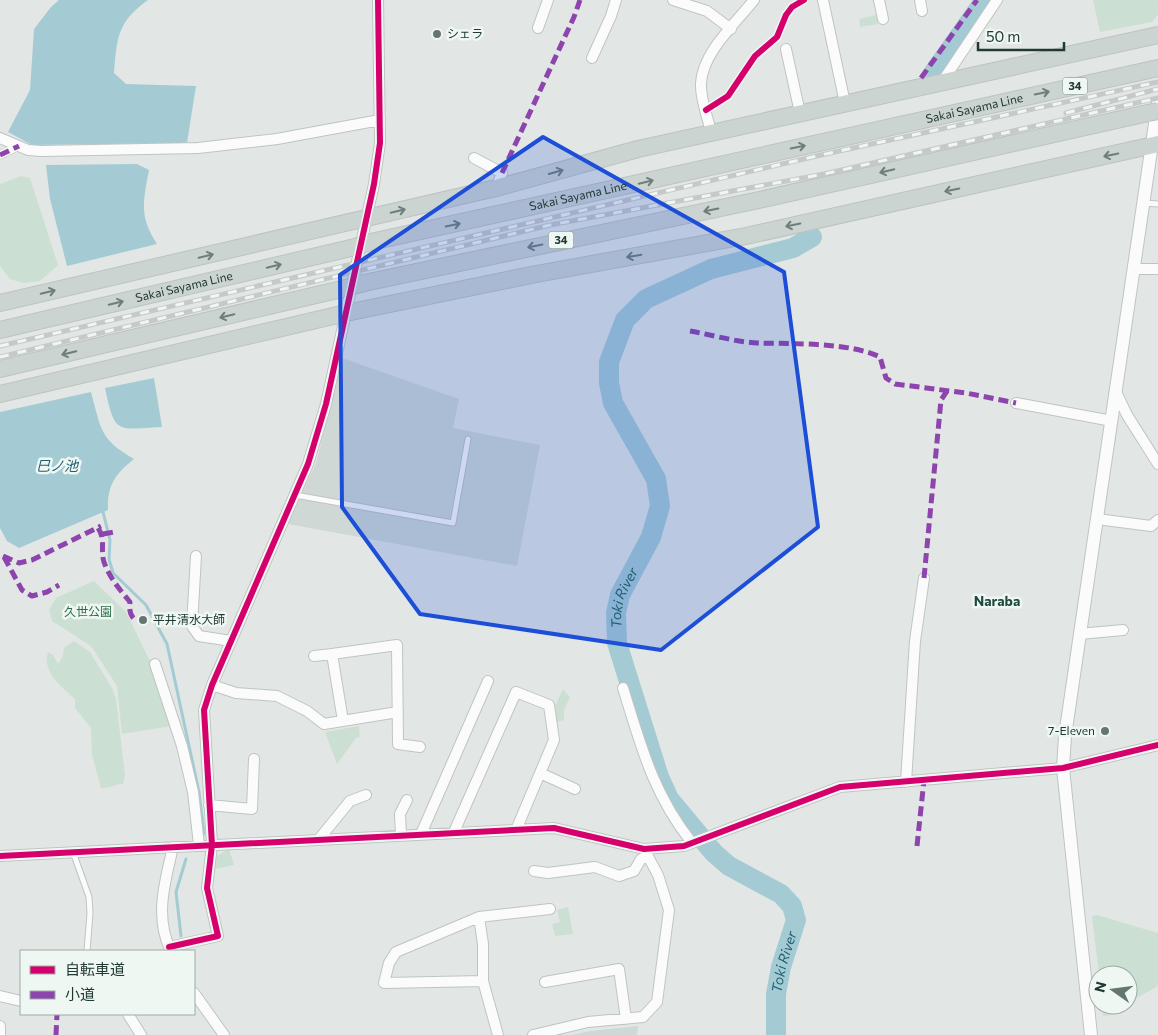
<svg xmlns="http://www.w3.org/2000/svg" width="1158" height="1035" font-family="Commissioner,'Noto Sans JP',sans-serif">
  <rect width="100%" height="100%" fill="#e2e7e5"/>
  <path fill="#cfd8d5" d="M342,358L459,399L453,428L540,445L517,566L288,524L316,463Z
    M638,1026L637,1035H572L590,1031Z"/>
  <path fill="#cbe0d3" d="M1093,0H1158V15L1152,22L1100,32Z
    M876,15L878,24L860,27L859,19Z
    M21,176L30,178L58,265L40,281L23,283L10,279L0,266V184Z
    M94,581L126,612L153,667L173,726L122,734L117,686L91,646L52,621L49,610L56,598Z
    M74,641L90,652L112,688L116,699L125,775L123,784C115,783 110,789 101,788L92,755L91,728L75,708V699C61,686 42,673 48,652L53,655L58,664L63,656L64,648Z
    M563,689L570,697L564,710V720L557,722L555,706Z
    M359,726L360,737L356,738L337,764L325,732Z
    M229,849L234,865L215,869L217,856Z
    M568,907L573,934L555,936L552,924L560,922L557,910Z
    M1097,915L1158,933V986L1128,1003V975H1099L1092,916Z
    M1102,1005H1126L1118,1014L1103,1016Z"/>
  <path fill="#a4cbd4" d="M59,0H148C117,22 117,38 114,73L126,84L196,86L187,143L32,145L8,132L30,90L34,29L51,7Z
    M137,164L149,170C143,203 139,216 157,244L67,266L50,199L46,165Z
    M154,378L162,427C117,429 115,436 105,388Z
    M91,392C101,428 99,439 134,459C115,474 107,486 108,510L19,548L7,541L0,528V412Z"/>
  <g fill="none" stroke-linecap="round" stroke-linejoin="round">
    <path stroke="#a4cbd4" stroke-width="3" d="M103,512L110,540L109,559L113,573L146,605L167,644L199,792L204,834
      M181,936L176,892L186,859"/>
    <g stroke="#a4cbd4" stroke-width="20">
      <path d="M934,72L985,0"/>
      <path id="s1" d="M776,1035V994L781,967L796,920L792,906L781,894L729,866L714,853L669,799L659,777L617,643L616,613L620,595L651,537L660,506L656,479L613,403L609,383V362L625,320L646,299L711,269L793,248L812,237"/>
    </g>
    <g stroke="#bfc4c2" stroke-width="7">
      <path id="service" d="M1143,203L1158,204
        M295,495L453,523L468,439
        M73,852L89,897L90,913L87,951"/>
    </g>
    <g stroke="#bfc4c2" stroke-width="9">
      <path id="pedestrian" d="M0,155L19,146"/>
    </g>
    <g stroke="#bfc4c2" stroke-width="12">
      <path id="minor" d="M673,0L707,11L731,29
        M823,0L845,103
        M879,0L883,19
        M920,0L922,11
        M538,28L548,0
        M786,49L800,113
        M592,58L611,16L616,0
        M942,82L997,0
        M711,132C708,118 700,99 701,83C703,52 735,24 754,0
        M0,138L28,150L41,151L198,148L277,139L380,120
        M474,158L502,173L496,188
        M1134,269H1158
        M1116,392L1127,415L1158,464
        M1016,403L1112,421
        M1097,519L1151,526L1158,520
        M196,556L192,626L199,636L231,641
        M1079,634L1123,630
        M314,656L332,654
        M155,664L182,746L193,792L199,845
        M212,685L236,693L277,696L307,711L324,724L398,712
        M623,688C641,746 653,794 692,843
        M343,721L332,654L397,645L398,744L420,747
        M540,773L575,789
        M906,782L915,641L924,578
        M209,805L252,809L254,759
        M454,832L516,692L549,705L554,740L516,830
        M421,834L488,681
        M401,835L400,814L407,800
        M319,839L350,801L366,795
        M0,856L554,828L644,849L684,846L840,787L1063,768L1158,745
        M534,871L548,873L595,867L619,876L634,871L641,859L648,857
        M479,917L483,944V981L498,1035
        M169,947L218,936L207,888L212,845L204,710L212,685L308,464L326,404L374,184L380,143L378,0
        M171,951C154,918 165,881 173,847
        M483,981L384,983L389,963L396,952L479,917L550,909
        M545,982L619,969L626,1019
        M194,993L224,1035
        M0,996L21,1001
        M128,1014L141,1035
        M0,1026V1035
        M533,1035L588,1022L643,1017L657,1002L669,910L658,875L644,849"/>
    </g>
    <g stroke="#bfc4c2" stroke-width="14">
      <path id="tertiary" d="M1091,1035L1063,768L1065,736L1158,103"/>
    </g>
    <g stroke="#bcc3c1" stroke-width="18">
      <g id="primary">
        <path id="s2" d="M371,242L1158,68"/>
        <path d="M364,283L759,200L1148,113"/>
        <path d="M0,303L496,188L638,149L1158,35"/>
        <path id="s3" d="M0,330L351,248"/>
        <path d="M0,369L342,289"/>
        <path d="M0,394L346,313L531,275L746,236L1158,144"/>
      </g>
    </g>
    <use href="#service" stroke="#fbfbfb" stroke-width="5"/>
    <use href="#pedestrian" stroke="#fbfbfb" stroke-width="8"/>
    <use href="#minor" stroke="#fbfbfb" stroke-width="10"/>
    <use href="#tertiary" stroke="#fbfbfb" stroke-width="12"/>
    <use href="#primary" stroke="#ccd4d2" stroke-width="16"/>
    <g stroke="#c6c9c8" stroke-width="5">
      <path id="rail" d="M1066,113L1158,89
        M0,346L821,155L1158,82
        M0,357L550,225L824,174L1158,98"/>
    </g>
    <use href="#rail" stroke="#eff7f3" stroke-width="3" stroke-dasharray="9" stroke-linecap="butt"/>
    <g stroke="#bcc3c1" stroke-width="18" stroke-linecap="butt">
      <path id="primary-bridge" d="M1148,113L1158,111
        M351,248L371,242
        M342,289L364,283"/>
    </g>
    <use href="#primary-bridge" stroke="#ccd4d2" stroke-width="16"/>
    <path stroke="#8e44ad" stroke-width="5" stroke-dasharray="10 5" stroke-linecap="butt" d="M921,78L977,0
      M0,155L19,146
      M502,173L574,17L580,0
      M690,331C712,335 736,342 758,343C793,344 849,342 880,357L886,378L895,384L966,393L1016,403
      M98,528C106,539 100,550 104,562C109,577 120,590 130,602C129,610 130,617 137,621
      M103,534L114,532
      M3,556L19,563L32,560L101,526
      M4,557L22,590L32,596L47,592L59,585
      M924,578L941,400L947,391
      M917,846L924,780
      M56,1035L57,1014"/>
    <g stroke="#eff7f3" stroke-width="9">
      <path id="cycleway" d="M706,110L728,96L755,56L777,37L786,15L792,7L804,0
        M0,856L554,828L644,849L684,846L840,787L1063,768L1158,745
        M169,947L218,936L207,888L212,845L204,710L212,685L308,464L326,404L374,184L380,143L378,0"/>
    </g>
    <use href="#cycleway" stroke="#d6006c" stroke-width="6"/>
  </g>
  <defs><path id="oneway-shaft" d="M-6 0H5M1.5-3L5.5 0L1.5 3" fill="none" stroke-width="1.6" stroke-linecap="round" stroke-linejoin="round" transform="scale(1.25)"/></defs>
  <g stroke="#6e7f7b">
    <use href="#oneway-shaft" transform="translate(1042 93) rotate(-12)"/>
    <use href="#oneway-shaft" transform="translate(798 147) rotate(-12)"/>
    <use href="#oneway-shaft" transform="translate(1111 155) rotate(168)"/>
    <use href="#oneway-shaft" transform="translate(887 171) rotate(167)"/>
    <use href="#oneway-shaft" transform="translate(556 172) rotate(-16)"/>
    <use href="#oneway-shaft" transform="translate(646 182) rotate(-13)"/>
    <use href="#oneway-shaft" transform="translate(952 190) rotate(168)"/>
    <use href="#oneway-shaft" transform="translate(711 210) rotate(168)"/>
    <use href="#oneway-shaft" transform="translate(398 211) rotate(-13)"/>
    <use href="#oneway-shaft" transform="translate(453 225) rotate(-12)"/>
    <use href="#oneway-shaft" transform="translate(793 225) rotate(168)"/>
    <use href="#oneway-shaft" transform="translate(535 246) rotate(168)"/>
    <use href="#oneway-shaft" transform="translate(206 256) rotate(-13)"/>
    <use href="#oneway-shaft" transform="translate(634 256) rotate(170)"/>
    <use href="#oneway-shaft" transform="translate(274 266) rotate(-13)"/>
    <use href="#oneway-shaft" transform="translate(48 292) rotate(-13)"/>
    <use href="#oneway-shaft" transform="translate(116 303) rotate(-13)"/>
    <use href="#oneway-shaft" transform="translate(227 316) rotate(167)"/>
    <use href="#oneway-shaft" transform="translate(69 353) rotate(167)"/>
  </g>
  <path fill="#1d4ed8" fill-opacity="0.2" stroke="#1d4ed8" stroke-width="4" stroke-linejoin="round" d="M543,137L784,272L818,527L661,650L420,614L342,507L340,275Z"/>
  <g fill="#657672" stroke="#eff7f3" stroke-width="2">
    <circle cx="437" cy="34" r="5"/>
    <circle cx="143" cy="620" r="5"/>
    <circle cx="1105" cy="731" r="5"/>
  </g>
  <g text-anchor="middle" stroke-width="5" stroke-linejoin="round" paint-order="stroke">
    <g fill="#eff7f3" stroke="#5f726d" stroke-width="1">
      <rect x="1062.5" y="77.5" width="25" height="17" rx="4"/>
      <rect x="548.5" y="231.5" width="25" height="17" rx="4"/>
    </g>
    <g font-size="11" font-weight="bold" fill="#213934">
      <text x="1075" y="90">34</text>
      <text x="561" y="244">34</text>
    </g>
    <g font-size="12" fill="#213934" stroke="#eff7f3" text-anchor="start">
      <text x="447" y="38">シェラ</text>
      <text x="153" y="624">平井清水大師</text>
      <text x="1095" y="735" text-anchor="end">7-Eleven</text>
    </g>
    <g font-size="12" fill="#213934" stroke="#eff7f3">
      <text dy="4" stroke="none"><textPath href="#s2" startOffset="618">Sakai Sayama Line</textPath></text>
      <text dy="4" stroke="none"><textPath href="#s2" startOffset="212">Sakai Sayama Line</textPath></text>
      <text dy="4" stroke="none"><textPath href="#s3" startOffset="189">Sakai Sayama Line</textPath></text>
    </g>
    <g font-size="12" fill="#2d6e4a" stroke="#eff7f3">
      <text x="88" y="616">久世公園</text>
    </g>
    <g font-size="14" font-style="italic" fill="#1e5f72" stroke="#eff7f3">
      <text x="57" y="471">巳ノ池</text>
      <text dy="5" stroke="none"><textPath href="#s1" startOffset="509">Toki River</textPath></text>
      <text dy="5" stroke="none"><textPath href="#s1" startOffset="74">Toki River</textPath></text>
    </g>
    <g font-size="14" font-weight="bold" fill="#1e4a42" stroke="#eff7f3">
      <text x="997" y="606">Naraba</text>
    </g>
  </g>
  <rect x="20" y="950" width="175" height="65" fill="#eff7f3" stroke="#9daba7"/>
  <rect x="30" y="966" width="25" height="8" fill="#d6006c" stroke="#9daba7"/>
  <text x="65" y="975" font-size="15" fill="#213934">自転車道</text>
  <rect x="30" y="991" width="25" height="8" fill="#8e44ad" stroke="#9daba7"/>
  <text x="65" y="1000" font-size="15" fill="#213934">小道</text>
  <g transform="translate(1113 990) rotate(284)"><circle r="24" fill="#eff7f3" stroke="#9daba7"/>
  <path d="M0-4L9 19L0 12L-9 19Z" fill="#657672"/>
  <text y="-8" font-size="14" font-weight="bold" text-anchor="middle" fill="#213934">N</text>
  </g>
  <path d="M978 42v8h86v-8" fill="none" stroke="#213934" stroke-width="2.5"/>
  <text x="986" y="42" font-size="15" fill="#213934" stroke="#eff7f3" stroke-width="4" paint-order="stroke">50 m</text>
</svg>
